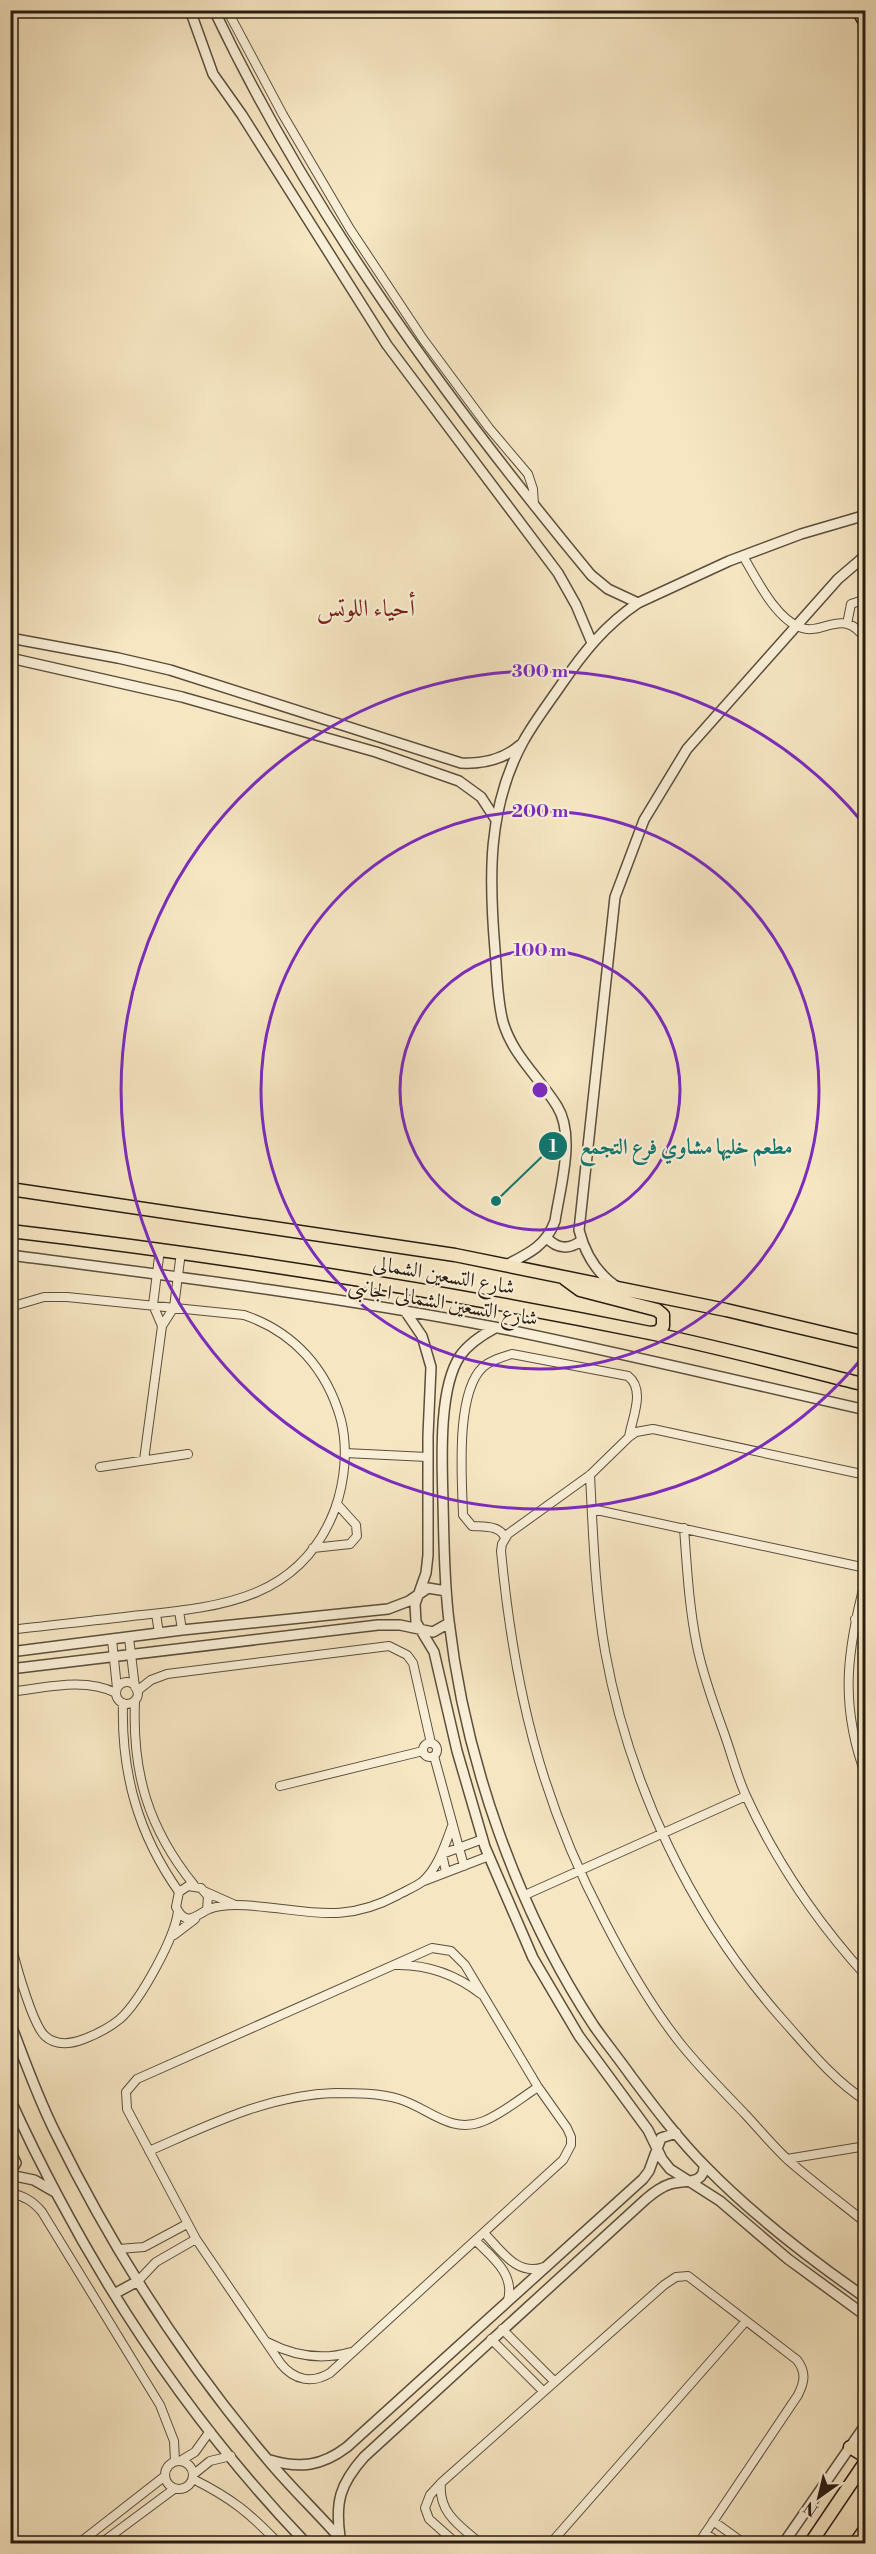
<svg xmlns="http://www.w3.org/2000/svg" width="876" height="2554" font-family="'Libre Bodoni',Amiri,serif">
  <rect width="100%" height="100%" fill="#f6e6c2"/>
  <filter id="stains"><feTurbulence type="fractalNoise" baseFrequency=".00333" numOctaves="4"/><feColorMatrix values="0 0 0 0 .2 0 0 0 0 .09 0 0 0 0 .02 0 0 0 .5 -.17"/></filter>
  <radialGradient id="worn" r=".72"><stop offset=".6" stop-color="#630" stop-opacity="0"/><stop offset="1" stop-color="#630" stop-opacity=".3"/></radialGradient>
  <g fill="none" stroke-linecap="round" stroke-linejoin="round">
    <g stroke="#5c4e3d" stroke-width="10">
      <path id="minor" d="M227,10L283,115L350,229L423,339L489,428L528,474L533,489L534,505
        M743,556C756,578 776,620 802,628C824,635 844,606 866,640
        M847,624L851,604L866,599
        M160,1249L153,1305L162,1326
        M10,1307L44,1297H67L244,1315C294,1332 327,1369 341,1420C348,1448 345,1481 335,1509C300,1602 217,1607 132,1616C92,1621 51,1625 10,1630
        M345,1453L427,1457
        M144,1460L162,1326L174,1307L181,1252
        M100,1467L188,1454
        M590,1475C593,1534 595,1593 605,1651C629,1785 692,1917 782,2019C808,2048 832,2079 866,2101
        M866,1475L653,1429L636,1432L629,1437L590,1475L508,1534L502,1544L501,1551C514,1687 540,1798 604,1920C626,1963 650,2005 680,2043C700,2068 723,2091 745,2114C759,2129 773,2146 788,2160C813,2182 840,2202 866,2223
        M592,1509L866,1568
        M684,1528C687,1568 689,1607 697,1646C703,1676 714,1705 724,1733C732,1755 737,1777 747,1798C777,1863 817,1922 866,1976
        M505,1538C500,1525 484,1527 472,1526L463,1515C462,1479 455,1393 483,1367C491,1360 502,1357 512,1354L628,1376C646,1390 632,1418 629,1437
        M313,1548L350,1544L357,1536L356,1525L337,1504
        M866,1578C847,1649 839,1705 866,1776
        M179,1611L182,1630
        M156,1614L159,1633
        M855,1619L866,1622
        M129,1638L135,1687
        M112,1640L117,1688
        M116 1693a11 11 0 1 1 22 0a11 11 0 1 1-22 0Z
        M137,1691L151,1680L167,1674L389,1646L407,1655L413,1663L431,1743
        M10,1692C45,1688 84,1677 116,1693
        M135,1701C132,1773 148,1828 194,1885
        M123,1703C121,1773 138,1834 179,1892
        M423 1750a7 7 0 1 1 14 0a7 7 0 1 1-14 0Z
        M434,1756L464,1866
        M280,1786L423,1751
        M446,1872L442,1854L483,1839
        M424,1881L489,1856
        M206,1892L233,1904
        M525,1895L746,1796
        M207,1910L208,1896L201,1888L188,1886L179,1892L176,1907C186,1928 196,1915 209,1909C217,1906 228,1905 236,1905C299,1906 337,1928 398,1895C405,1891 415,1887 422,1882C438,1868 445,1845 452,1826
        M174,1935L195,1919
        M10,1937C13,1956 32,2024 45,2036C56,2046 71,2044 84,2039C97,2034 109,2028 120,2019C140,2001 175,1938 178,1911
        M432,1948L451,1951L465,1965L538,2087L567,2128L571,2137V2145L563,2160L330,2373C312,2384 294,2380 281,2364L196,2239L127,2109L126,2092L137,2079Z
        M395,1965C428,1964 455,1974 481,1994
        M149,2151C209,2125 268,2095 335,2093C356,2093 379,2093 399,2099C429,2108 450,2135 484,2121C503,2113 521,2098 538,2087
        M787,2159L866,2146
        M10,2193C24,2196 33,2201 42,2212L160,2405L174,2441L175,2461
        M484,2233C501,2250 517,2277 544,2267
        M476,2241C492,2257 515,2274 508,2300
        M119,2249L144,2247L187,2224
        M138,2281L156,2262L196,2239
        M502,2329L554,2381
        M491,2339L543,2391
        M267,2342C294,2356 321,2361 351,2352
        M165 2475a14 14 0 1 1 28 0a14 14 0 1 1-28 0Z
        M180,2461L195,2452L210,2431
        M194,2474L210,2461L231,2456
        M193,2479C231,2498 250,2513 279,2544
        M441,2483C438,2513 460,2526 481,2544
        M713,2521L745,2544
        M705,2533L721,2544
        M78,2544L165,2476
        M100,2544L174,2489
        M457,2544L429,2519L425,2508L430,2495L442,2482L664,2285L676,2277L688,2276L797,2360C806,2372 805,2381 798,2395L698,2544
        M550,2544L746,2321"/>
    </g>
    <g stroke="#5c4e3d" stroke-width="12">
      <path id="tertiary" d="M190,10L213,74L242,115L387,345L558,573L576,605L592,643
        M214,10C312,216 447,401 591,575L608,589L638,603
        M10,638L118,658L170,670L461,763C483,764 503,760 520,745
        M10,658L182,697L376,752L459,781L481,797L496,820
        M547,1238C557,1249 570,1250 582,1240
        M10,1255C172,1276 334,1296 494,1327C618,1352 742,1382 866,1410
        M506,1265C528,1254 546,1246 555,1221C560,1187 576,1136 557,1106C539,1077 513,1056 503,1022C497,999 497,974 495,950C489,879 487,808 523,742C534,722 548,704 561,685C583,653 605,625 638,603L729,561L801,534L866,515
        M617,1287C596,1273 585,1254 579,1230L615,897L644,820L687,749L838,579L866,555
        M405,1311L422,1336L431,1367L428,1436V1555L426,1573L415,1604L416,1622L434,1652L457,1751L485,1847L533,1958L553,1992L579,2036L648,2130L662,2159L670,2169L720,2201L788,2259L866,2316
        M495,1328C482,1335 469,1343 460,1356C438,1389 442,1463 443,1502C444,1541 444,1582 449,1621C465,1760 517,1909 594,2026C606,2043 619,2059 631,2076C655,2108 679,2140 707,2168C755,2217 810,2259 866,2298
        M10,1652L182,1630L388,1609L409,1601L428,1588L446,1591
        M10,1669L378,1625H400L433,1632L449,1623
        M10,2022C24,2059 37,2096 55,2132C112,2248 184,2361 268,2460C292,2489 320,2515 345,2544
        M10,2099C84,2261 183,2415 307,2544
        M10,2151L16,2163L10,2173
        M10,2175L34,2180L55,2192
        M114,2294L138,2281
        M270,2460C300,2469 322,2466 347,2447L643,2179L649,2171L661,2138L676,2133
        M340,2537C335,2502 340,2484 364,2457L646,2199C653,2193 661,2187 670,2184C684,2179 704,2186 704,2166
        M783,2544L866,2424"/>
    </g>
    <g stroke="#281c11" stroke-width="15">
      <path id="primary" d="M858,10L866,24
        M10,1189L455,1255L726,1310L866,1343
        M10,1231C225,1256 438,1290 650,1333C722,1348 794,1367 866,1385
        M565,1279L580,1290L657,1310L663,1315V1326L658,1332L650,1333
        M850,2447L866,2457
        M810,2544L866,2461
        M855,2544L866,2528"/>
    </g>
    <use href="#minor" stroke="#f9efd7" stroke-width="8"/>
    <use href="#tertiary" stroke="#f9efd7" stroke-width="9"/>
    <use href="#primary" stroke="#f6e6c2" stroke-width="12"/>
  </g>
  <g fill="none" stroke="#7b2cbf" stroke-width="3">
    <circle cx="540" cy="1090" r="140"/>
    <circle cx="540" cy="1090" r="279"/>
    <path d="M863 1357A419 419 0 1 1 863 823"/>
  </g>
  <g text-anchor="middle" stroke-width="4.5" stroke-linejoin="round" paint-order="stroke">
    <g font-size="21" fill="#281c11" stroke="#f9efd7">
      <text transform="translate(444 1275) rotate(10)" y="7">شارع التسعين الشمالى</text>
      <text transform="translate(443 1302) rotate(10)" y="7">شارع التسعين الشمالى الجانبى</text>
    </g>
    <g font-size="24" fill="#7a1f14" stroke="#f9efd7">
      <text x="366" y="616">أحياء اللوتس</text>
    </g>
  </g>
  <circle cx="540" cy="1090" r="9" fill="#7b2cbf" stroke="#f9efd7" stroke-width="3"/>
  <g font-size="18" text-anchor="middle" font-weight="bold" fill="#7b2cbf" stroke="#f9efd7" stroke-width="4.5" stroke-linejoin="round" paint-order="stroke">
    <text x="540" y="677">300 m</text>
    <text x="540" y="817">200 m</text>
    <text x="540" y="956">100 m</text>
  </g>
  <path fill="none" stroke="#0f766e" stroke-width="2" d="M496 1201L553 1146"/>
  <g fill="#0f766e" stroke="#f9efd7" stroke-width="2">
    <circle cx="496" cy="1201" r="6"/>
    <circle cx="553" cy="1146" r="15"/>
  </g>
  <g font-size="18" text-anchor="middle" font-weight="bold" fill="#fff">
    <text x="553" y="1152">1</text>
  </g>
  <g font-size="22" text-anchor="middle" font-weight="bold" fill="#0f766e" stroke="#f9efd7" stroke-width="4.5" stroke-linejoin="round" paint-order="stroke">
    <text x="686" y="1154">مطعم خليها مشاوي فرع التجمع</text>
  </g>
  <rect width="876" height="2554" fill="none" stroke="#f6e6c2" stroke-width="36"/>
  <rect x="12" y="12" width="852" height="2530" fill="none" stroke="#281c11" stroke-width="3"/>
  <rect x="18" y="18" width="840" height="2518" fill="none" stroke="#281c11" stroke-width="1.5"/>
  <g transform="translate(819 2497) rotate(214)" stroke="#f9efd7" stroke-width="4.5" paint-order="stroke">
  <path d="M0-4.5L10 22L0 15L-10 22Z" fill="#281c11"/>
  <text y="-9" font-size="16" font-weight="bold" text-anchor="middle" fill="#281c11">N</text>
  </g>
  <rect width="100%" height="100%" filter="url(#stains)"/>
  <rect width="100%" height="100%" fill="url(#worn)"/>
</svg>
